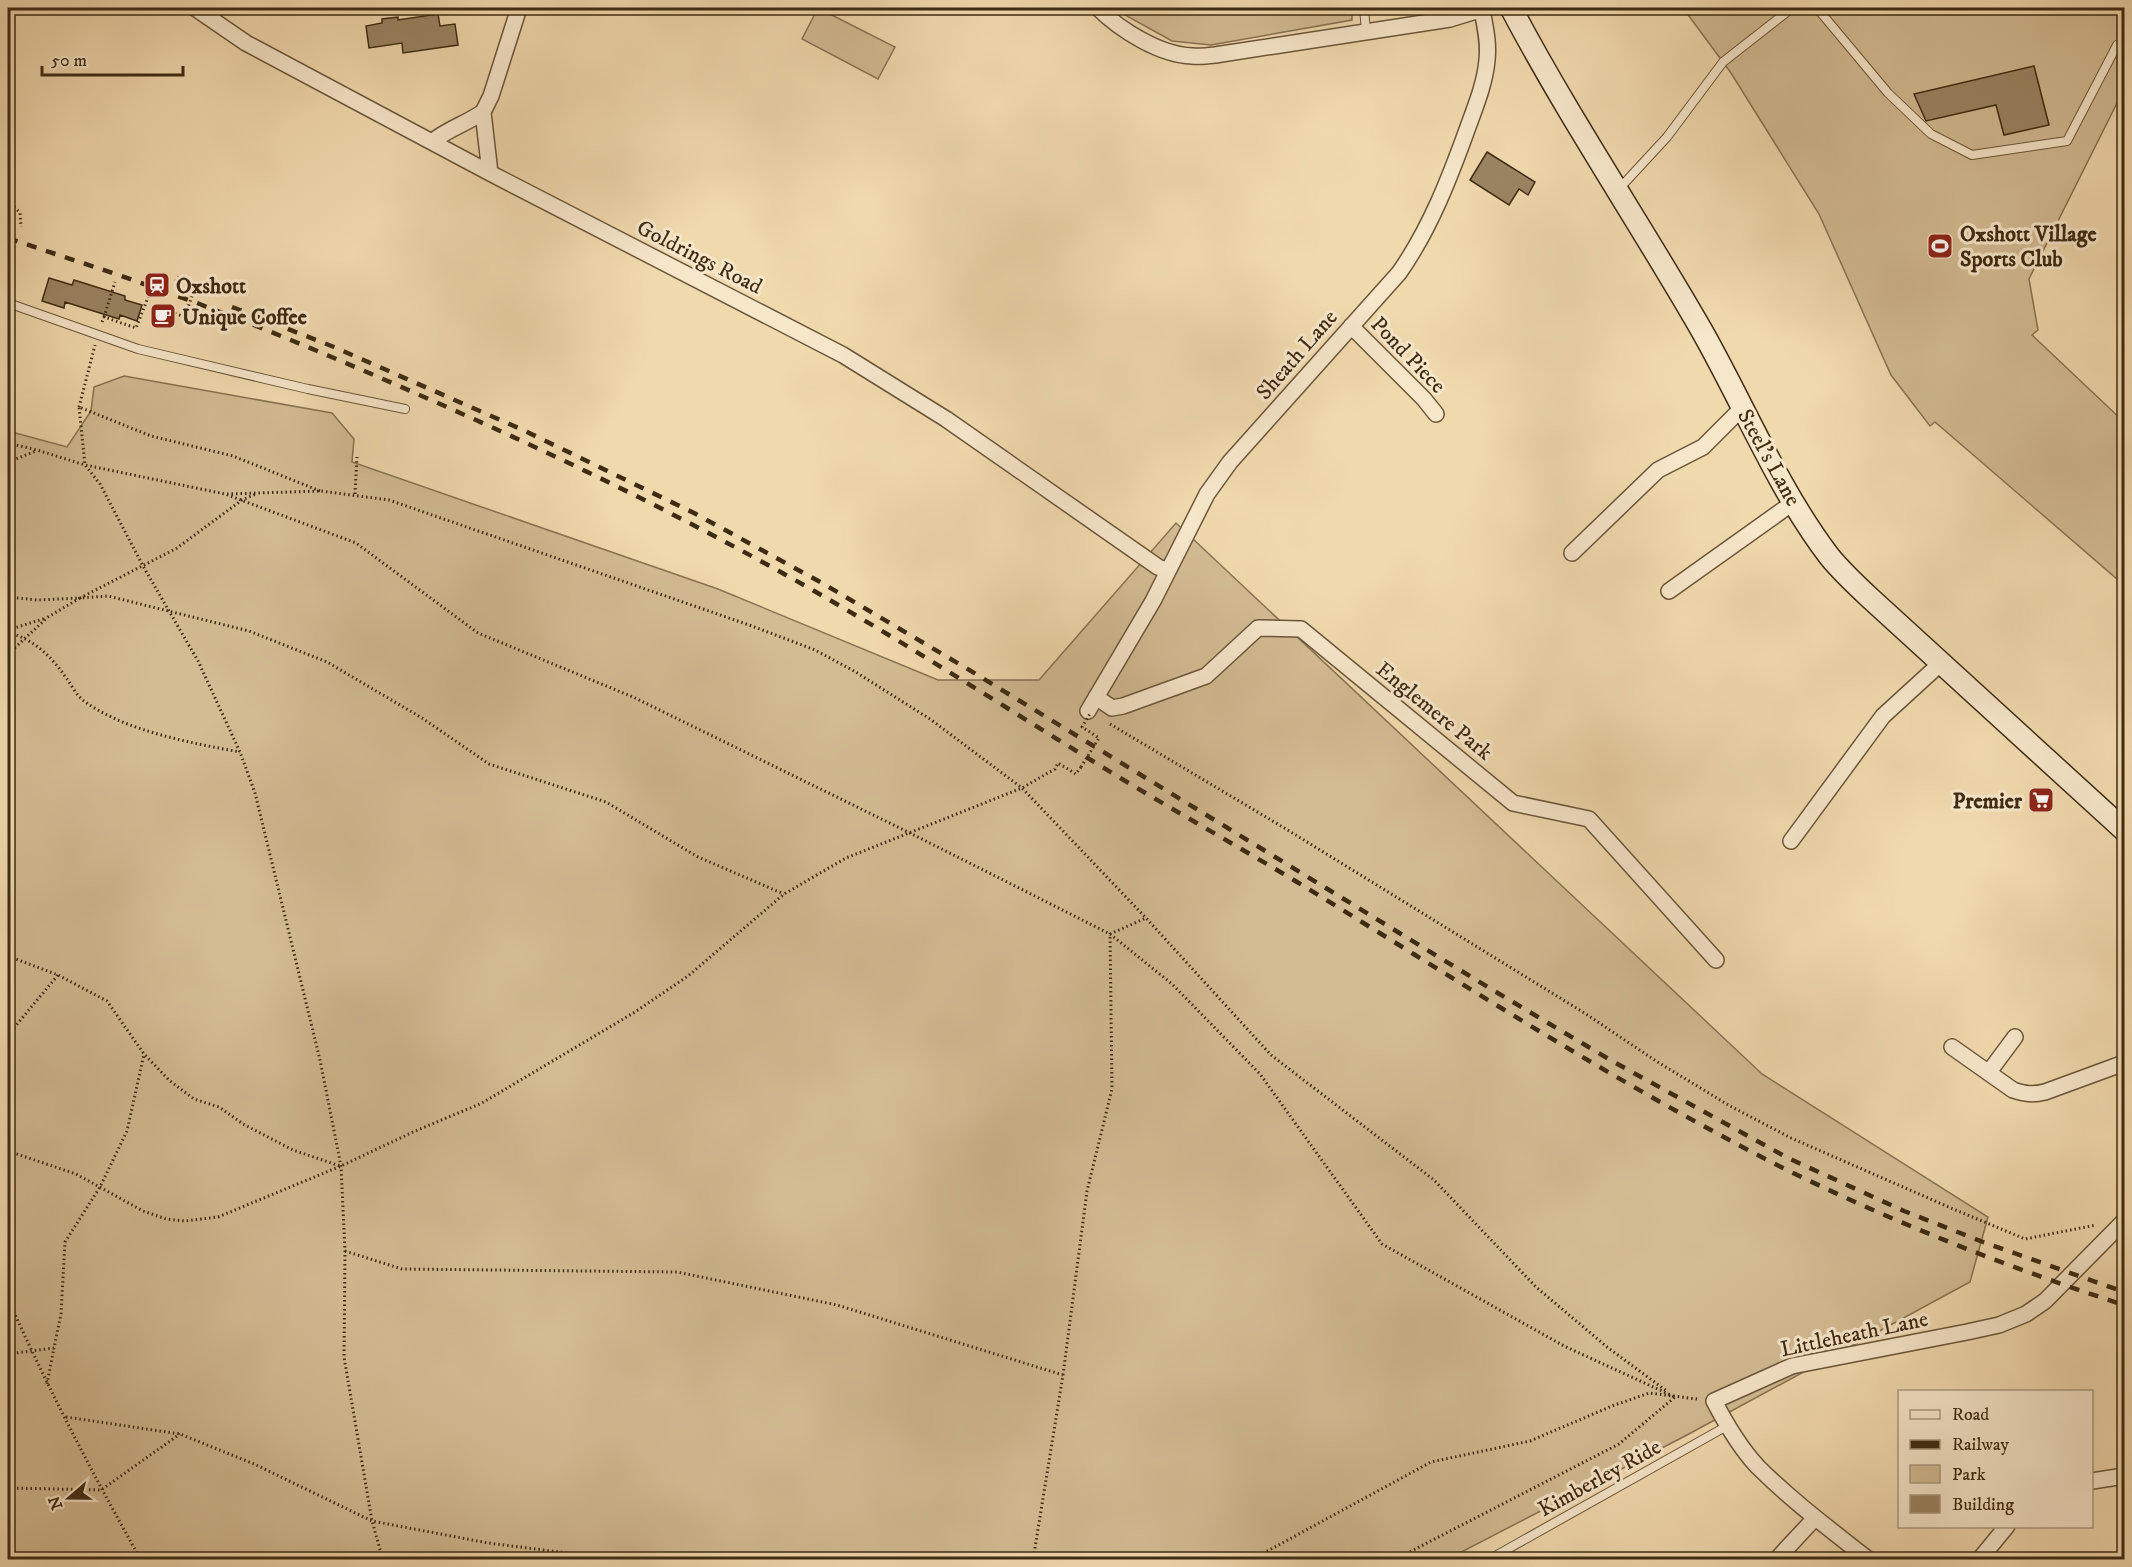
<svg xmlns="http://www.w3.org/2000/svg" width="2132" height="1567" font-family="'IM FELL DW Pica',serif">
  <rect width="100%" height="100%" fill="#f1d9ae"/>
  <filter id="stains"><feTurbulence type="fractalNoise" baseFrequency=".00333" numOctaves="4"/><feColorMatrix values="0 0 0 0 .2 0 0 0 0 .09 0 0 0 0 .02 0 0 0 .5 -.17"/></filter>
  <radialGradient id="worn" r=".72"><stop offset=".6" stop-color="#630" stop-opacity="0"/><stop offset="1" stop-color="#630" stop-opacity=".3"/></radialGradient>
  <path fill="#d3bb93" stroke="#887352" stroke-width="1.5" d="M818,8L895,47L878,79L802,39Z
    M1118,8H1352V20L1211,45L1172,41L1125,15Z
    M1683,8H2124V89L2029,279L2038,330L2032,335L2124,422V585L1935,422L1930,426L1891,375L1819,214L1731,73Z
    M124,376L332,413L354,439L352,462L718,589L938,680H1039L1176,523L1762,1074L1988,1217L1970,1282L1687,1435L1448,1559H8V431L67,447L91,411L94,387Z"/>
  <path fill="#9b8563" stroke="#3e2b12" stroke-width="1.5" d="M438,14L440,26L455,24L458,45L403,53L402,43L369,48L366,26L382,23V19L398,17V20Z
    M2034,66L2049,125L2004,135L1996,105L1926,121L1914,94Z
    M1487,152L1535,182L1528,195L1519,189L1509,205L1470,180Z
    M49,278L72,285L74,280L125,296V300L142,305L137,321L120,315L119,319L65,302L64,308L42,301Z"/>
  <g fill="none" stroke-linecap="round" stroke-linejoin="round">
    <g stroke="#6b5639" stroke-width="10">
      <path id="lane" d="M1364,8L1366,32
        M1817,8L1888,93L1931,134L1972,155L2067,141L2117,45
        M1618,190L1667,137L1723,62L1792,8
        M8,303L138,349L308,389L405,409
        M1488,1560L1727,1426"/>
    </g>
    <g stroke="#6b5639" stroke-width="18">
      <path id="street" d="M195,8L246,43L490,173L843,355L946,419L1158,567L1168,571
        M1098,8C1120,30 1160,55 1192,56C1199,57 1207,56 1215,55L1450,19L1486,8
        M432,142C447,129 466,124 483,112
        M490,173L483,112L491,96L519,8
        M1351,326L1424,399L1436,414
        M1572,553L1658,470L1703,447L1742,408
        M1669,591L1794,502
        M1096,697L1112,708L1123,706L1206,676L1258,628L1301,629L1513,803L1589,819L1716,960
        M1088,711L1153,601L1207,494L1230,462L1399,273C1430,229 1450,177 1468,127C1476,105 1485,83 1487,60C1489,43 1485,26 1482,10
        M1791,841L1883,716L1941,663
        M1952,1047L2013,1090C2025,1094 2033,1095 2045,1092L2124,1063
        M1989,1072L2015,1037
        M2092,1481L2124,1476
        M1776,1560L1815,1518
        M1869,1560C1831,1530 1792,1501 1758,1467C1740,1448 1726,1424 1714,1401L1792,1366L1967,1332L1999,1325L2026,1314L2045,1301L2124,1221
        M1979,1560L2007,1526"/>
    </g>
    <g stroke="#3e2b12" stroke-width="24">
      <path id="secondary" d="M1511,8C1569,118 1640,223 1702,331C1744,405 1778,489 1829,556C1841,571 1856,585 1870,598L2124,830"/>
    </g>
    <path stroke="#3e2b12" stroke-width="3" stroke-dasharray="1.5 3" stroke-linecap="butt" d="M8,200L20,213L21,227
      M176,281L177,277L197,284L194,291
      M170,305L168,311L185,317L187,310
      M104,317L115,282
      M102,322L104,317L136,328L149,295
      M79,407L95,345
      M8,443L37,450L85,465L225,494L356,543L478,633L633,697L910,833L1110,934L1172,984L1260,1074L1382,1244L1564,1346L1675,1397
      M8,462L36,451
      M320,491L233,456L151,436L79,407L85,465L100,484L143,566L198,661L240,752L255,793L320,1060L341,1166L345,1251L344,1357L372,1521L383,1560
      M227,494L321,491L389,500L752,626L815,650L854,671L930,719L1022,788L1146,918L1271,1055L1434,1180L1536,1287L1607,1347L1668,1392
      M355,494L357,457
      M8,597L37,600L80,598L177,548L242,500L256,494
      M8,630L46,618
      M8,632C36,641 50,655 67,679C72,686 77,696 84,701C125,731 191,743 240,752
      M8,654L48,617L80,598L108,596L249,631L327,662L422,718L489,764L606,802L698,857L784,894
      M1110,724L1286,829L1586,1014L1656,1061L1730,1106L1791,1138L1951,1208L2025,1239L2096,1225
      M8,956L58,975L107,1001L144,1054L170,1081L194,1099L219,1107L243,1124L293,1150L340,1166
      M8,1035L58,975
      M8,1151L76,1174L143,1211L166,1219L185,1221L218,1217L341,1166L413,1132L482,1103L635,1012L688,976L784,894L846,858L1022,788L1055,769L1058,763L1076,774L1081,767
      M345,1251L402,1269L677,1272L837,1305L1063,1375L1033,1560
      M8,1299C48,1388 93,1475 141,1560
      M8,1354L54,1348L61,1314L65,1242L100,1187L127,1131L144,1054
      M1063,1375L1087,1191L1112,1089L1110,934L1146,918
      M47,1384L54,1348
      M66,1417L180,1434L254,1464L372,1521L488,1543L623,1560
      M8,1488L101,1490L180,1434
      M1251,1560L1431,1462L1530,1441L1612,1406L1649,1393L1697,1399
      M1394,1560L1619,1444L1675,1397"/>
    <use href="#lane" stroke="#f6e6ca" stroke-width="8"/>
    <use href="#street" stroke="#f6e6ca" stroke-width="15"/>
    <use href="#secondary" stroke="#f6e6ca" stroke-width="21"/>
    <path stroke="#3e2b12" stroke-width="4.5" stroke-dasharray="10 10" stroke-linecap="butt" d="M8,238C57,255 106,270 155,288C249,321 340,360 431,400C563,458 692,521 816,592C920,652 1020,717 1122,779C1180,814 1239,847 1297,882C1457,980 1614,1082 1781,1167C1892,1222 2007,1267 2124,1305
      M232,307L334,347L523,430L694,513L822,583L966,668L1491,989L1612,1061L1788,1158L1904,1211L1983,1242L2124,1292"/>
    <path stroke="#3e2b12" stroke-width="3" stroke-dasharray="1.5 3" stroke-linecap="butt" d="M187,310L194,291
      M1081,767L1099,738L1082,727L1091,712"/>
  </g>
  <defs>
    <g id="stadium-square" transform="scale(1.35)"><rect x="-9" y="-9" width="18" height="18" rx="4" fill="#8f2418" stroke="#f6e6ca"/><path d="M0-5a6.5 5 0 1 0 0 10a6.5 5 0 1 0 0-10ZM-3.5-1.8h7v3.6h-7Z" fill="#fff"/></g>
    <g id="station-square" transform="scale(1.35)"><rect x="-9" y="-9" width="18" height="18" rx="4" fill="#8f2418" stroke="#f6e6ca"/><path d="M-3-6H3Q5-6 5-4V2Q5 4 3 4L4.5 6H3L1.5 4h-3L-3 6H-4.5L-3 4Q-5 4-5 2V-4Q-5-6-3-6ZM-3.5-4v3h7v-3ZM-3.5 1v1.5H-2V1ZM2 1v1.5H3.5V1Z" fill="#fff"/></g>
    <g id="cafe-square" transform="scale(1.35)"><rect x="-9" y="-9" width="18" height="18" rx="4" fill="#8f2418" stroke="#f6e6ca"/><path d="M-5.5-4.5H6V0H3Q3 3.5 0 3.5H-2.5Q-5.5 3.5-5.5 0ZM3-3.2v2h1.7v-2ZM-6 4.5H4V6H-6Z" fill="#fff"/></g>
    <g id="supermarket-square" transform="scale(1.35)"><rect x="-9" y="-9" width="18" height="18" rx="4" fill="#8f2418" stroke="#f6e6ca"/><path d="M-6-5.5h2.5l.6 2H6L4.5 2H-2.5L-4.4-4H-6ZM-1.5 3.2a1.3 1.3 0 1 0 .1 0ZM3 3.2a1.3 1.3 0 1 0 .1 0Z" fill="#fff"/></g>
  </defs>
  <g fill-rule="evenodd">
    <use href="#stadium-square" x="1940" y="246"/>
    <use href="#station-square" x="157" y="285"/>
    <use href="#cafe-square" x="163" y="316"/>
    <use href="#supermarket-square" x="2041" y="800"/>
  </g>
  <g text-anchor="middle" stroke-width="6" stroke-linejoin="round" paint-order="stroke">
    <g font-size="22" font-weight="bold" fill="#3e2b12" stroke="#f6e6ca" text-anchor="start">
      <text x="1960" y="241">Oxshott Village<tspan x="1960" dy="25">Sports Club</tspan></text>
      <text x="176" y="293">Oxshott</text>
      <text x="182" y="324">Unique Coffee</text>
      <text x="2022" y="808" text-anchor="end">Premier</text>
    </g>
    <g font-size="22" fill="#3e2b12" stroke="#f6e6ca">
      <text transform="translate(700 256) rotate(27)" y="8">Goldrings Road</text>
      <text transform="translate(1296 354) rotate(-49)" y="8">Sheath Lane</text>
      <text transform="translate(1409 354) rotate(46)" y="8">Pond Piece</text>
      <text transform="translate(1770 457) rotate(61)" y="8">Steel's Lane</text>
      <text transform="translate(1435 710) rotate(39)" y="8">Englemere Park</text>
      <text transform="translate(1854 1333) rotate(-12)" y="8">Littleheath Lane</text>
      <text transform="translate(1599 1477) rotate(-29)" y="8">Kimberley Ride</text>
    </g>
  </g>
  <rect width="2132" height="1567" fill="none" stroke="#f1d9ae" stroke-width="30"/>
  <rect x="9" y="9" width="2114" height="1549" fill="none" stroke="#3e2b12" stroke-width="3"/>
  <rect x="15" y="15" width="2102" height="1537" fill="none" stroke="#3e2b12" stroke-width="1.5"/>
  <rect x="1898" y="1390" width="195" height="138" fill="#f6e6ca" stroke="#ac9b80" stroke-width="1.5"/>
  <rect x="1910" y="1410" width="30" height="9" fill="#f6e6ca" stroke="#ac9b80" stroke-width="1.5"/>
  <text x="1952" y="1420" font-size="18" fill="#3e2b12">Road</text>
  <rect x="1910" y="1440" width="30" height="9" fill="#3e2b12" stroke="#ac9b80" stroke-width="1.5"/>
  <text x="1952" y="1450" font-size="18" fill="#3e2b12">Railway</text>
  <rect x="1910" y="1465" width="30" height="18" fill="#d3bb93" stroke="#ac9b80" stroke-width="1.5"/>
  <text x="1952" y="1480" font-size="18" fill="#3e2b12">Park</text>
  <rect x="1910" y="1495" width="30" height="18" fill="#9b8563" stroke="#ac9b80" stroke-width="1.5"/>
  <text x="1952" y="1510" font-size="18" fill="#3e2b12">Building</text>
  <g transform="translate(69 1498) rotate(250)" stroke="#f6e6ca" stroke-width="4.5" paint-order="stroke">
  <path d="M0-4.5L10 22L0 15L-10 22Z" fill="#3e2b12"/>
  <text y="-9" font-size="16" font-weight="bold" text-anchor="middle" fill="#3e2b12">N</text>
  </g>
  <path d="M42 66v9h141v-9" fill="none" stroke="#3e2b12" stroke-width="3"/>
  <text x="51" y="66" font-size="18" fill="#3e2b12" stroke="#f6e6ca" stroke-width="4.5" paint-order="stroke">50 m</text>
  <rect width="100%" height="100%" filter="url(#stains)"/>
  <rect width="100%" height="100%" fill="url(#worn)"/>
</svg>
